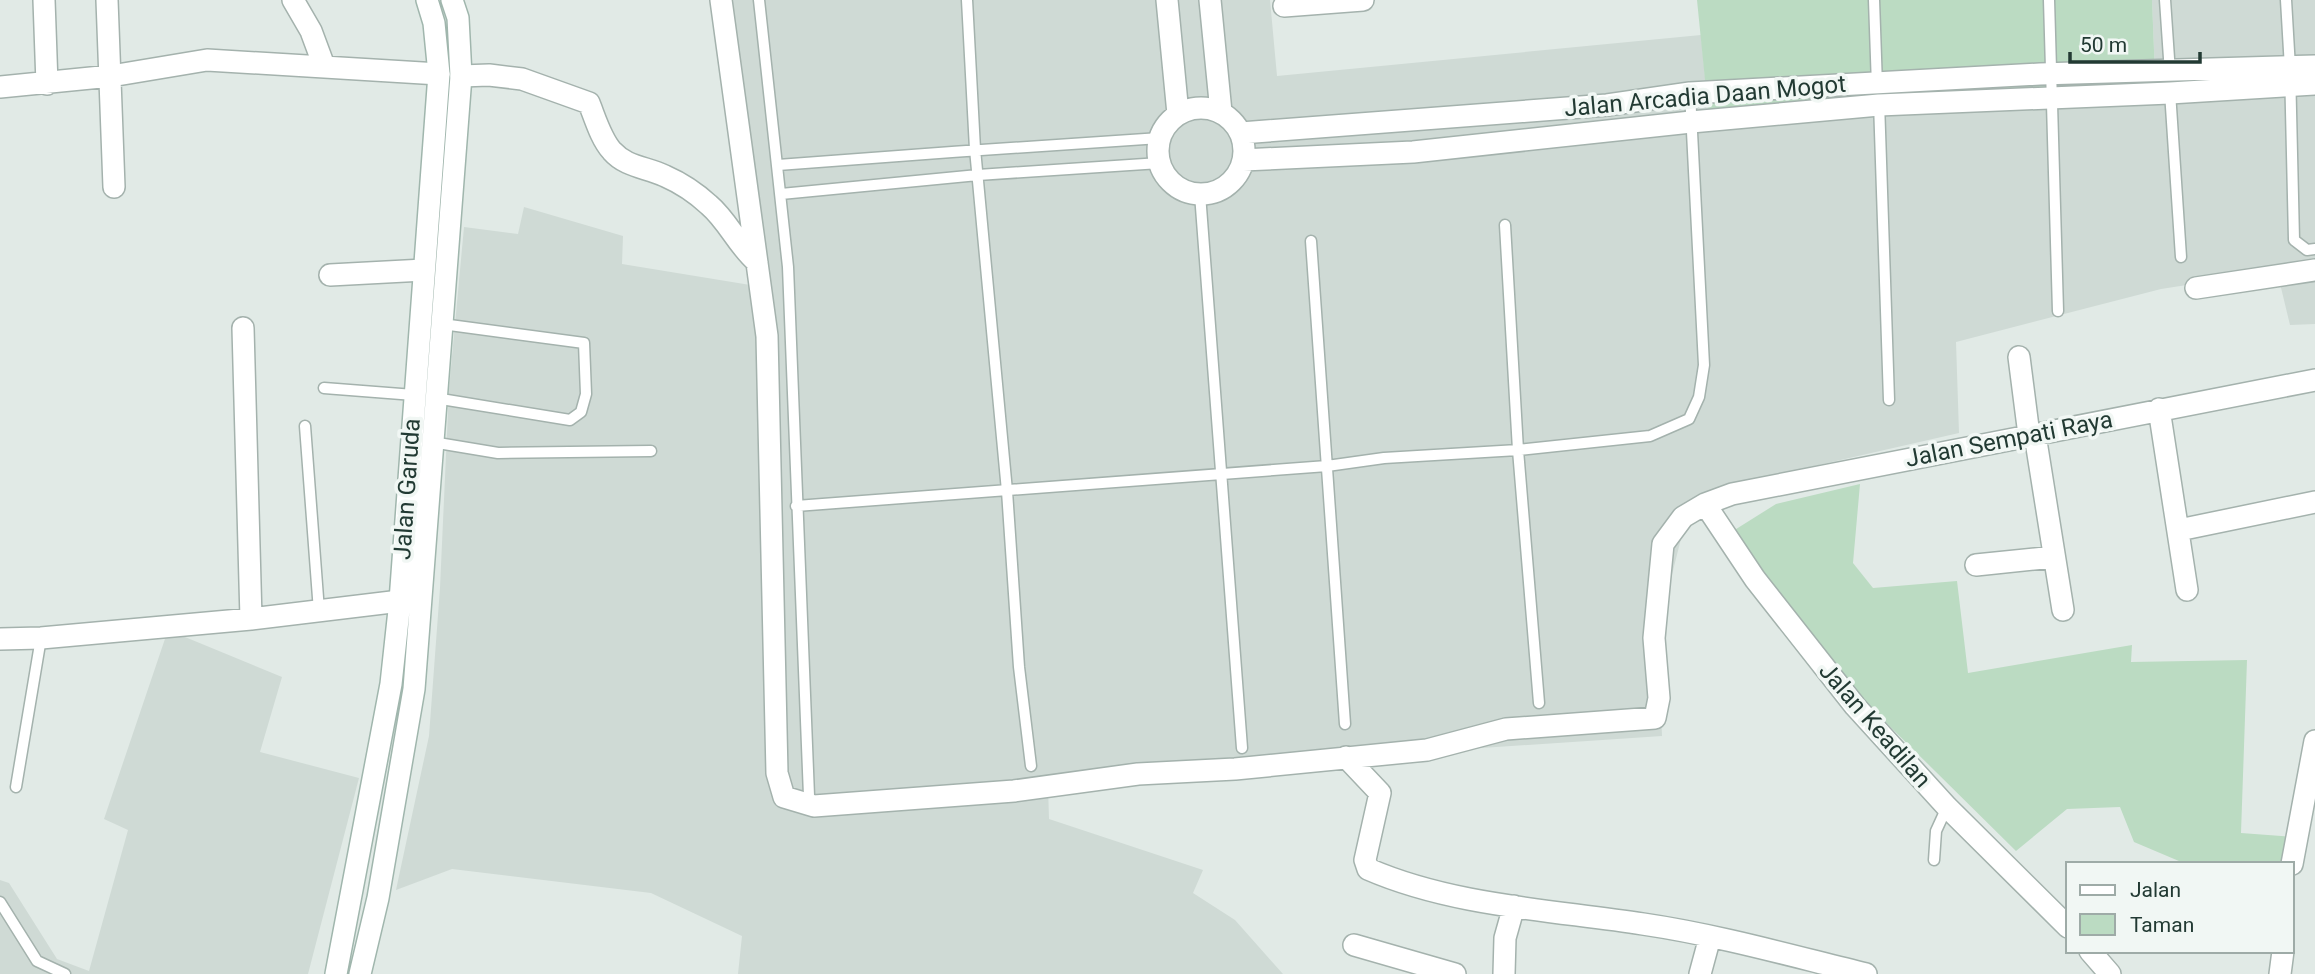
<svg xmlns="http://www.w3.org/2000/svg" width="2315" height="974" font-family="Roboto,sans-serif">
  <rect width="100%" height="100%" fill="#e1eae6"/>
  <path fill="#cfdad5" d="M730,0H1270L1277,76L1701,35L1710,129L1865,114L2156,99L2152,0H2315V324L2290,325L2277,271L2161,289L1956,342L1959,433L1748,481L1686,519L1658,630L1662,736L1288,761L1048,786L1049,819L1203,870L1193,893L1235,920L1283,974H738L742,936L651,893L452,869L396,890L429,736L440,588L449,389L464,227L518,234L524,207L623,236L622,264L769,288Z
    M168,630L282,677L260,752L359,778L308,974H0V880L9,883L57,959L89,971L128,830L104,819Z"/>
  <path fill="#bbdbc2" d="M1697,0H2152L2156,100L1865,114L1710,130Z
    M1860,484L1853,563L1873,588L1957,581L1968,673L2132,645L2131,662L2247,660L2241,833L2294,837L2290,864H2186L2134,842L2120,807L2067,809L2016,851L1774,612L1725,536L1776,504Z"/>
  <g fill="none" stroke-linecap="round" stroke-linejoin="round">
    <g stroke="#a4b2ad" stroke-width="13">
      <path id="service" d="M759,0L788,267L809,796
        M967,0L975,149L1007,491L1019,667L1031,766
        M1874,0L1877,86
        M2049,0L2058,311
        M2165,0L2170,73
        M2286,0L2290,68L2294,240L2307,250L2315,249
        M2170,92L2181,257
        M1879,102L1889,400
        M778,165C905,155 1033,146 1160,138
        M781,194L978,175L1160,163
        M1200,194L1242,748
        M1505,225L1518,450L1539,703
        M1311,241L1345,724
        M324,388L414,395
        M435,398L570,420L581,412L586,394L584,343L442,324
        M305,426L319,611
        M432,442L498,453L651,451
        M796,506L1327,466L1384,458L1518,450L1650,436L1689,419L1699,397L1704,365L1690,93
        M16,787L41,638
        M1934,860L1936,831L1947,807
        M0,902L37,961L65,974"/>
    </g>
    <g stroke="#a4b2ad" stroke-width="24">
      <path id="minor" d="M44,0L47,84
        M107,0L114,187
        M293,0L311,31L324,66
        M721,0L767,336L777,773L784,797L814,806L1014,791L1138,774L1235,769L1427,750L1506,729L1655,718L1659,698L1654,638L1663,544L1683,517L1705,504L1732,494L2315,380
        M1167,0L1178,114
        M1210,0L1221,112
        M1284,6L1363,0
        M461,76L489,75L522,79L589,103C595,118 601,139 612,151C626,167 646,167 665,176C681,183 696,193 709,205C728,221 738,246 757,262
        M0,87L111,76L207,60L439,74
        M1158 151a43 43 0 1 1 86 0a43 43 0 1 1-86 0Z
        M1241,133L1607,105L1690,93L2040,74L2315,66
        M1243,160L1413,152L1691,122L1879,105L2170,93L2315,84
        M330,275L424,270
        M2196,288L2315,270
        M243,328L251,619
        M2019,357L2029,435
        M2159,409L2187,590
        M2035,435L2063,610
        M1705,504L1755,579L1855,706L1947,807L2068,927
        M2179,530L2315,502
        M1976,565L2054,557
        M0,639L41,638L251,619L400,601
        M1346,757L1380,793L1365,860L1368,869C1453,906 1553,910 1643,924C1718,935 1792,956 1866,974
        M2292,864L2315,741
        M1354,945L1455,974
        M2090,951L2110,974
        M1504,974L1505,938L1514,906
        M1700,974L1710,937
        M2280,974L2283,951"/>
    </g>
    <g stroke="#a0b6ad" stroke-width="24">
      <path id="secondary" d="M336,974L391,684L400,601L439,74L434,23L427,0
        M360,974L378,898L414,689L461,76L458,18L452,0"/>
    </g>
    <use href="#service" stroke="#fff" stroke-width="10"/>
    <use href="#minor" stroke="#fff" stroke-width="21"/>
    <use href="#secondary" stroke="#fff" stroke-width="21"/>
  </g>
  <g text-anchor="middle" stroke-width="7" stroke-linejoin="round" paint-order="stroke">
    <g font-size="24" fill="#223a33" stroke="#f1f7f4">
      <text transform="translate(1705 96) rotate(-5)" y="8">Jalan Arcadia Daan Mogot</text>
      <text transform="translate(2009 439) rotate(-11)" y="8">Jalan Sempati Raya</text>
      <text transform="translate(407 489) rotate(-86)" y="8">Jalan Garuda</text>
      <text transform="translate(1875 725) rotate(49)" y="8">Jalan Keadilan</text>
    </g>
  </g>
  <rect x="2066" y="862" width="228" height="91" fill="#f1f7f4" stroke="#9eaba7" stroke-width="2"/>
  <rect x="2080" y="885" width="35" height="10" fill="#ffffff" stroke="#9eaba7" stroke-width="2"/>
  <text x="2130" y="897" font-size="21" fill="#223a33">Jalan</text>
  <rect x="2080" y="914" width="35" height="21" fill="#bbdbc2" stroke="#9eaba7" stroke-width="2"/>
  <text x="2130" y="932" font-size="21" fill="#223a33">Taman</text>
  <path d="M2070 52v10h130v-10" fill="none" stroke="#223a33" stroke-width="3.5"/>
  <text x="2080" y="52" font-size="21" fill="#223a33" stroke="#f1f7f4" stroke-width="5" paint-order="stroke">50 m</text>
</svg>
